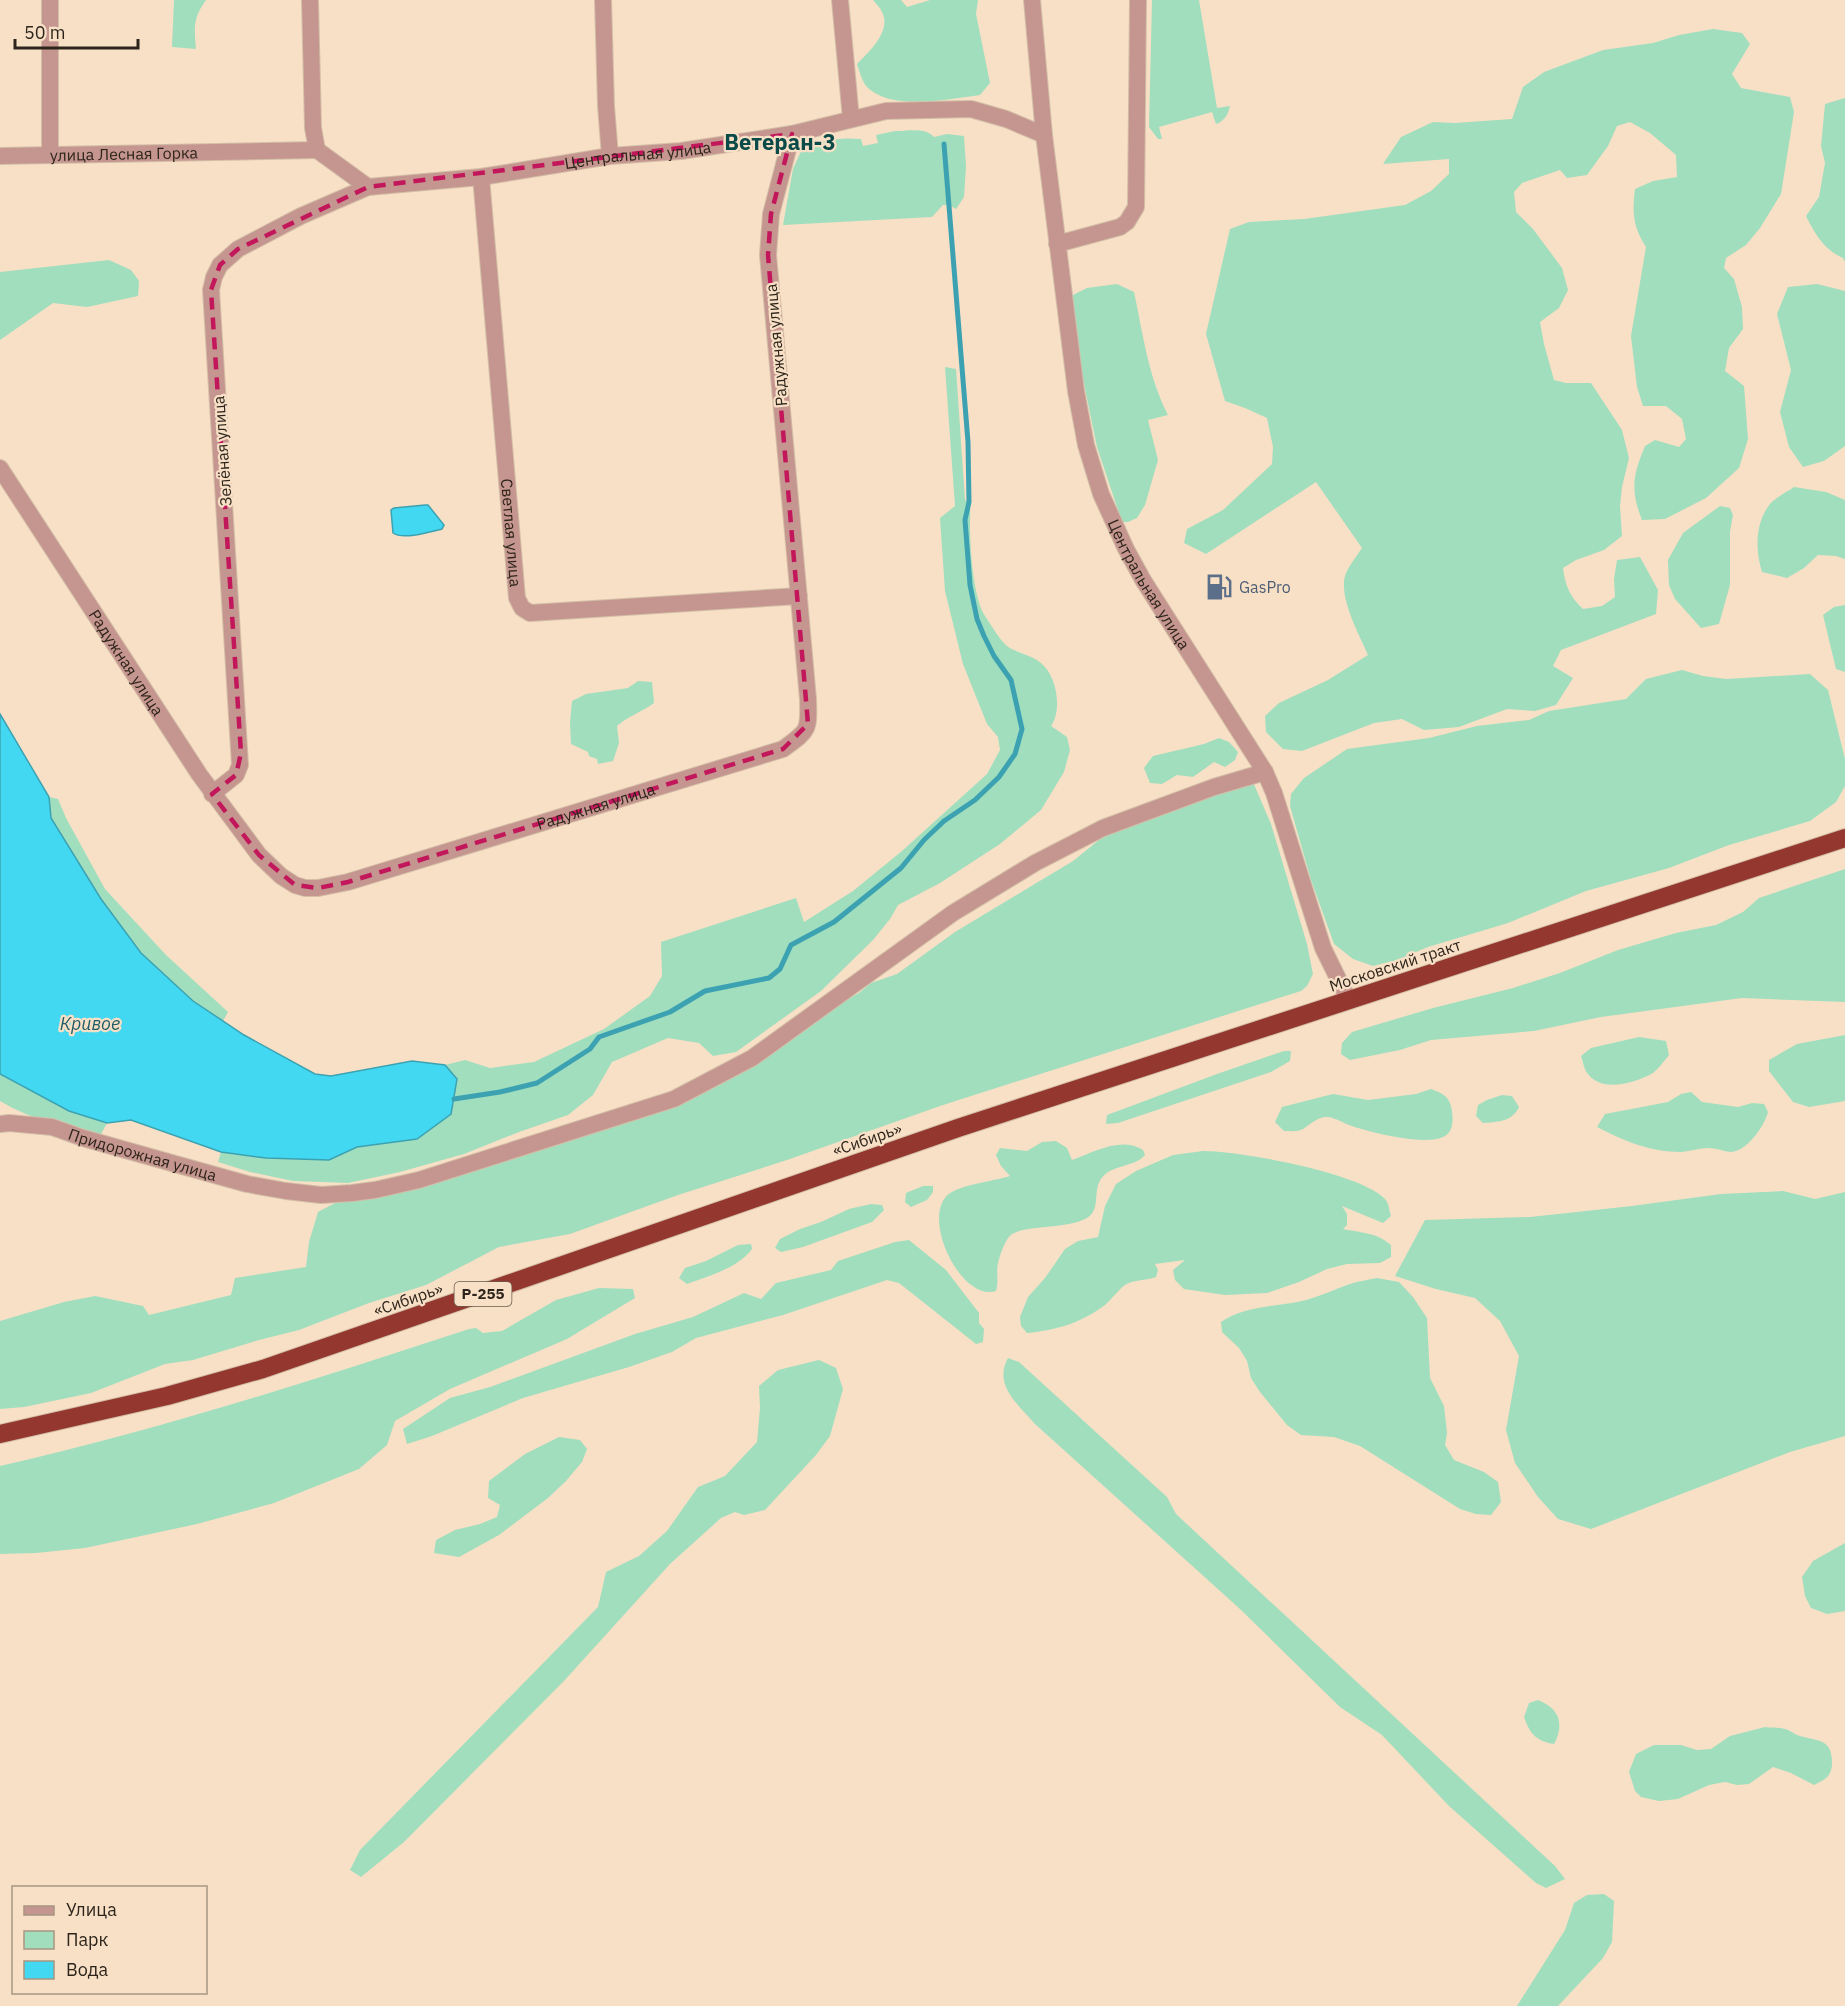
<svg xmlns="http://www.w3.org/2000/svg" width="1845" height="2006" font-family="'IBM Plex Sans',sans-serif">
  <rect width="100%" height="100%" fill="#f8e0c6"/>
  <path fill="#a0debe" d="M174,0H206C193,18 194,28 196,49L172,47Z
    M873,0H901L907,7L930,0H978L976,14L990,83L980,95C948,99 890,112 866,86C862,81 859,70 857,64C869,52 892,31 882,12C880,7 876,4 873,0Z
    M1152,0H1199L1217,108L1230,106C1228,114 1225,121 1216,124L1212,112L1159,127L1162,139H1158L1149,127Z
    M1713,29L1742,33L1750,44L1732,74L1741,88L1790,97L1794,112L1781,194L1760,228L1746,245L1726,258L1724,268L1734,279L1742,307L1743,329L1729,348L1725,371L1744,386L1748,439L1739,468L1706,498L1665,519L1642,520C1630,490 1633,475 1645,446L1655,440L1679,447L1686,439L1682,419L1666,406H1643L1637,387L1631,336L1646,247C1633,227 1632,213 1635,189L1653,181L1677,177L1676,155L1650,133L1630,122L1617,126L1608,146L1587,175L1567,178L1560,170L1522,183L1514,192L1516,212L1533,229L1562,268L1568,290L1559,308L1540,322L1544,344L1554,380L1566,383H1591L1622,430L1629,458L1622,487L1620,506L1622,536L1604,550L1576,560L1563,568C1565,585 1570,597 1583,609L1602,606L1615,597L1614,579L1617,560L1640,557L1658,590L1656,614L1561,650L1553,666L1573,678L1556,705L1535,711L1507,709L1459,727L1424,730L1402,719L1374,723L1302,751L1283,749L1266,732L1265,716L1279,703L1328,680L1368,655C1359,634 1337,595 1346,573C1350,564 1357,556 1362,548L1316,482L1206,554L1184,543L1187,529L1223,510L1272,464L1273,447L1267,418L1245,408L1225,401L1206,334L1230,229L1249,222L1304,219L1405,205L1431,191L1449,174V159L1383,164L1401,137L1433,122L1455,123L1512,119L1523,87L1544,72L1603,50L1653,43L1679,35Z
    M1845,98V262L1843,258C1824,250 1815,234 1806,216L1819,197L1825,163L1821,146L1825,104Z
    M895,131C907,131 926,127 934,137L947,134L964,136L966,166L964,197L956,209L949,205H943L932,217L783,225L793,169L802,149C823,140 838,137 861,139L863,146L878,143L876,135Z
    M109,260L131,270L139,281L138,296L87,307L53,303L0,340V272Z
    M1117,284L1134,292C1143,334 1148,376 1168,415L1148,420L1158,460L1145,505L1137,518L1128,522H1122L1097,447L1077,350L1071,296L1087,288Z
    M1817,284L1845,291V446L1824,461L1803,467L1789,447L1780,412L1791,370L1777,314L1788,287Z
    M945,367L956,369L965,500L969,502C971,510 970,517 970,525C970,547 973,598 985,616C991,625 999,639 1007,646C1018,654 1035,655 1044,666C1057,679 1062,711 1051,726L1067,737L1070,750L1064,772L1041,810L1000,844L940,883L898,905L890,919L873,940L821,991L736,1052L713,1056L699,1043L668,1038L612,1062L593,1095L568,1115L519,1132L464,1154L400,1172L348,1183L293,1181L250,1172L218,1162L221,1152L266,1158L329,1160L357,1147L417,1139L451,1114L457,1079L445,1065L465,1060L490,1068L534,1062L604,1029L650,996L662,976L661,942L796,898L804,922L853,891L902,851L987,774L1000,750L998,737L987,724L963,664L945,591L940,518L955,506Z
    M1794,487L1826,492L1845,500V559L1836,556L1818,555L1804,568L1787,578L1762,572C1755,550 1755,523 1770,504C1776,497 1787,492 1794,487Z
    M1720,506L1730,508L1733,515L1730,532V585L1719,624L1701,628L1675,599L1669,585L1668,560L1683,533Z
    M1845,605V672L1836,669L1823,615L1834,607Z
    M1682,670L1703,676L1726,679L1810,674L1828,690L1845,759V786L1836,802L1810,821L1729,845L1669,868L1586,891L1508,923L1428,947L1397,960L1373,966L1353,959L1334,944L1311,880L1290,806L1291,794L1304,778L1347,749L1429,738L1477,726L1529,720L1549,711L1626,699L1646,679Z
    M638,681L652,682L654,703C642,712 628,716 617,726L619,743L613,761L598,764L597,759L589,756L588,752L571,744L570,722L572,701L586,694L628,688Z
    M1219,738L1229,742L1238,752L1235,760L1225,767L1214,762L1193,777L1177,775L1162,784L1150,783L1144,768L1153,756L1204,744Z
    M1253,782L1271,824L1307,944L1313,974L1307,986L1301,991L943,1105L787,1160L678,1195L570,1234L499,1247L426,1285L369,1303L299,1330L259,1340L193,1360L165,1364L91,1393L24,1407L0,1409V1321L64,1302L95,1296L143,1306L149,1315L231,1295L235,1278L306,1267L309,1242L318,1212L337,1202L704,1082L859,993L871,983L897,974L955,932L1073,861L1109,832L1176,797Z
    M49,797L58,799L66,818L105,889L166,955L228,1012L223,1021L193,1001L141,953L101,899L51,818Z
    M1845,869V1002L1742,998L1601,1017L1534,1031L1431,1040L1400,1050L1350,1060L1341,1054L1342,1043L1352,1032L1433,1008L1513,988L1560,973L1618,950L1676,933L1716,925L1743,912L1759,898Z
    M1845,1035V1101L1809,1107L1793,1102L1769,1071V1060L1797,1044Z
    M1639,1037L1666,1041L1669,1055C1664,1061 1659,1068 1653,1073C1636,1083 1602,1093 1588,1074C1584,1070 1583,1061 1581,1056L1591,1048Z
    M1284,1051H1291L1290,1061L1271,1072L1118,1123L1106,1124L1107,1115L1217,1074Z
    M0,1074L69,1111L107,1123L101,1134C65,1128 32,1120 0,1101Z
    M1431,1089C1441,1093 1448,1095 1451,1106C1453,1115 1455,1130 1445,1136C1427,1147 1368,1132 1349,1125C1343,1123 1334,1117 1327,1117C1317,1117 1311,1124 1303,1129C1298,1132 1290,1131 1284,1131L1275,1122L1282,1107L1333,1094L1368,1100L1416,1094Z
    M1691,1092L1702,1102L1738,1107L1752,1103L1764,1104L1768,1112C1765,1125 1748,1150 1732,1152C1725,1152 1717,1148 1709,1148C1700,1148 1691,1151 1681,1152C1650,1152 1624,1141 1597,1127L1605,1114L1668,1102L1681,1094Z
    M1502,1095L1512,1096L1519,1107C1512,1122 1497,1122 1483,1123L1476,1116L1478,1105L1487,1100Z
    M1056,1141L1067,1148L1072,1160C1094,1152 1122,1136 1143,1150L1145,1155C1134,1168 1111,1164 1101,1179C1092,1192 1102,1211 1085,1219C1065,1229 1027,1225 1012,1234C1005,1239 1000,1255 998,1263C996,1272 999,1281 996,1291C960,1303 917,1211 952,1192C966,1184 994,1181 1010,1176L1001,1166L996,1155L1000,1148L1027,1151L1042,1142Z
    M1203,1151C1240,1151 1361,1173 1385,1199C1389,1203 1389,1210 1391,1216L1383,1223L1342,1206L1347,1214V1225L1343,1229C1361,1233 1376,1232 1391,1245V1257L1380,1263L1347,1264L1327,1269L1299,1282L1267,1293L1225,1295L1184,1289L1175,1280L1173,1270L1185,1260L1155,1264L1158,1270L1156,1277C1146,1281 1135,1279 1125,1285C1118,1290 1112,1299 1105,1305C1081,1323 1057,1330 1027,1333L1021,1326L1020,1317L1028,1297L1045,1278L1065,1249L1078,1241L1098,1237L1105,1206L1116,1184L1136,1171L1173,1155Z
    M923,1186H933V1192L927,1200L911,1207L905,1202L906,1193Z
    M1783,1191L1815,1199L1845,1192V1436L1790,1452L1591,1529L1558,1519L1538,1497L1515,1463L1506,1430L1519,1356L1500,1321L1475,1298L1436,1289L1395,1276L1425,1220L1530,1217L1632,1206L1721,1194Z
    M871,1204L882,1205L884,1210L872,1222L803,1247L781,1252L775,1248L780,1239L800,1229L821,1222L849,1209Z
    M909,1240L946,1270L979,1313V1323L984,1329L983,1342L976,1344L899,1283L887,1280L783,1315L696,1338L672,1352L629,1367L523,1398L432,1436L407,1444L403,1429L450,1398L490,1387L635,1334L693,1317L744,1293L761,1299L776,1283L831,1270L838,1261L895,1242Z
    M751,1244L752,1249C738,1268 709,1276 687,1284L679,1278L685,1268L706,1261L738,1245Z
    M1377,1278L1399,1282L1413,1297L1427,1318L1430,1378L1444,1406L1447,1433L1445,1445L1454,1460L1484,1472L1498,1482L1501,1502L1491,1515L1476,1514L1460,1509L1360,1446L1334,1437L1301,1435L1287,1425L1260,1392L1251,1378L1247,1361L1239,1348L1222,1332L1221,1322C1245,1305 1279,1307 1306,1300C1321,1296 1335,1289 1350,1284C1359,1281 1368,1280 1377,1278Z
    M599,1288L633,1289L635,1298L567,1339L450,1389L395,1421L387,1445L359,1469L274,1503L197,1524L85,1548L36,1553L0,1554V1466C159,1430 314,1380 469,1329L476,1328L483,1333L502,1331L556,1300Z
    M1008,1358L1019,1362L1167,1497L1176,1514L1555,1866L1565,1879L1546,1888L1536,1883L1449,1806L1382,1735L1340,1707L1240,1609L1035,1424C1018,1404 993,1385 1008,1358Z
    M819,1360L836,1368L843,1389L830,1436L816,1455L765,1510L744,1515L735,1512L721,1518L670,1564L564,1681L404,1842L361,1877L350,1870L360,1850L598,1607L606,1572L639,1556L667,1531L698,1487L725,1476L757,1442L760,1408L759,1386L778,1370Z
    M559,1437L580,1440L587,1449L582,1462L566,1481L548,1498L499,1535L459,1557L434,1553L436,1540L455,1530L480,1524L497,1517L500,1505L488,1498L489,1481L525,1454Z
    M1845,1543V1611L1827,1614L1811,1608L1805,1596L1802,1577L1813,1561Z
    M1538,1700C1559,1708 1565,1724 1554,1744C1536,1741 1530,1734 1524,1717L1529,1703Z
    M1765,1727C1772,1728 1779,1727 1785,1729C1789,1730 1793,1733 1797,1735C1817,1742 1833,1737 1832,1765C1831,1777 1824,1780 1814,1785L1791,1773L1773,1767L1749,1784L1737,1785L1725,1782L1709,1785L1678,1799L1659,1801L1641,1797L1635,1791L1629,1772L1636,1754L1654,1745H1681L1697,1750L1711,1749L1730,1736Z
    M1604,1894L1614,1901L1612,1942L1603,1958L1558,2006H1517L1565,1930L1574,1903L1587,1895Z"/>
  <path fill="#42d8f2" stroke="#3ca2b2" stroke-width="1.5" d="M425,505H428L444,525L442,529C430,532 403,540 393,533L391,510L394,508Z
    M0,714L49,797L51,818L101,899L141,953L193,1001L244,1035L315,1074L331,1076L412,1061L445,1065L457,1079L451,1114L417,1139L357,1147L329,1160L266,1158L221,1152L131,1120L107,1123L69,1111L0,1074Z"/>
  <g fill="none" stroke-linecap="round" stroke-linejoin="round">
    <path stroke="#3ca2b2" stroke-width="5" d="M454,1099L500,1092L537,1083L590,1049L599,1037L670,1012L705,991L769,978L780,969L791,945L834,922L901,868L924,840L944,821L975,800L999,777L1015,754L1022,729L1011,680L994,656L984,636L977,619L970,585L965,520L969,502L968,442L944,144"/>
    <g stroke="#d3bea7" stroke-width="18">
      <g id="minor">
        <path d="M50,0V155"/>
        <path d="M310,0L313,128L317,150L368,187"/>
        <path d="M603,0L606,106L610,156"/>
        <path d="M840,0L851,119"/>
        <path id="s1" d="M1032,0L1044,135L1076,391L1086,445L1101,494L1126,549L1143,580L1265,772L1274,793L1323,948L1349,1001"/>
        <path id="s2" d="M0,156L317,150"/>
        <path id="s3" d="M481,177L517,598L522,608L530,613L799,596"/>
        <path d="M1057,244L1120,227L1127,222L1136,207L1138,0"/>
        <path id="s4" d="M0,468L199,774L259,855L281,876L295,885L305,888H318L348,882L783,749C809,730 809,731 808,699L768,255L771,214L792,134"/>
        <path id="s5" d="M212,794L236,775L240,765L211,290L214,277L220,265L238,249L301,216L368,187L481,177L610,156L681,151L792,134L886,111L971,109L1006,119L1044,135"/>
        <path id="s6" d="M0,1124L9,1123L52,1127L83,1138L186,1167L247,1184L286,1191L321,1195L352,1193L375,1190L419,1180L674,1099L752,1058L953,913L1035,863L1103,828L1214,787L1265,772"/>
      </g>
    </g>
    <g stroke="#d3bea7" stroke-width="20">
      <path id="highway" d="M0,1434L167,1396L263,1369L958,1128L1845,838"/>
    </g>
    <use href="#minor" stroke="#c5968f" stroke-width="16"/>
    <use href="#highway" stroke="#94372e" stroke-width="18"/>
  </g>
  <path fill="none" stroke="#c2185b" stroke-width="4.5" stroke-dasharray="12 8" stroke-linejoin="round" d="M792,134L771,214L768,255L808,724L783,749L348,882L318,888L295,885L259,855L212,794L236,775L241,753L211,290L220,265L238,249L368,187Z"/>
  <defs>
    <g id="fuel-bare" transform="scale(2.07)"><path d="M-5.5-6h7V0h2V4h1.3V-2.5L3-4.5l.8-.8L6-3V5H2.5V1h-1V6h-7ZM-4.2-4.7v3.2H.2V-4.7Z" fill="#5c6f8a" stroke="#f8e0c6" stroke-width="2.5" paint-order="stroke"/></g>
  </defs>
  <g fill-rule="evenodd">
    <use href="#fuel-bare" x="1219" y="587"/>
  </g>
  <g text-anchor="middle" stroke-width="4.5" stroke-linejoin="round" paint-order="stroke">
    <rect fill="#f8e0c6" stroke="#6a5c4e" stroke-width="1.5" x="454.5" y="1282" width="57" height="24" rx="4.5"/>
    <g font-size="15" font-weight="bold" fill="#2d241b">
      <text x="483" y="1299">Р-255</text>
    </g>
    <g font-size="16" fill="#2d241b" stroke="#f8e0c6">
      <text dy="6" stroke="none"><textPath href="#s2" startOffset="124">улица Лесная Горка</textPath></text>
      <text dy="6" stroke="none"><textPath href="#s5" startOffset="984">Центральная улица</textPath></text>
      <text transform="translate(776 345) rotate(-95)" y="6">Радужная улица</text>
      <text transform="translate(222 451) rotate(-94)" y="6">Зелёная улица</text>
      <text dy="6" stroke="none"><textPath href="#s3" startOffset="357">Светлая улица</textPath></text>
      <text dy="6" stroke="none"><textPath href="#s1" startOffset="602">Центральная улица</textPath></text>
      <text dy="6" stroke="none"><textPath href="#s4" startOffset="232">Радужная улица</textPath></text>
      <text dy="6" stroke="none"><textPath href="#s4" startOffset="826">Радужная улица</textPath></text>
      <text transform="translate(1395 965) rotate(-18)" y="6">Московский тракт</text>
      <text transform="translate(867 1139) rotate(-19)" y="6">«Сибирь»</text>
      <text dy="6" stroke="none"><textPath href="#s6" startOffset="147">Придорожная улица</textPath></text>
      <text transform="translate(408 1299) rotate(-19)" y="6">«Сибирь»</text>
    </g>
    <g font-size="16" fill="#4e5e75" stroke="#f8e0c6" text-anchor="start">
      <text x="1239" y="593">GasPro</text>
    </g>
    <g font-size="18" font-style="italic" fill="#215c67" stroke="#f8e0c6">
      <text x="90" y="1030">Кривое</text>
    </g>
    <g font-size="22" font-weight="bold" fill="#0a4b49" stroke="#f8e0c6">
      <text x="780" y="150">Ветеран-3</text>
    </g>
  </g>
  <rect x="12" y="1886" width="195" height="108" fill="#f8e0c6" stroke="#a79582" stroke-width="1.5"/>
  <rect x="24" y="1906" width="30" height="9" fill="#c5968f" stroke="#a79582" stroke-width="1.5"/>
  <text x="66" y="1916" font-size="18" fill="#2d241b">Улица</text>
  <rect x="24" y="1931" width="30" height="18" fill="#a0debe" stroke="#a79582" stroke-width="1.5"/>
  <text x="66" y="1946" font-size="18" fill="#2d241b">Парк</text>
  <rect x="24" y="1961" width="30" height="18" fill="#42d8f2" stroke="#a79582" stroke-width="1.5"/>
  <text x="66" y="1976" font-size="18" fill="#2d241b">Вода</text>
  <path d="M15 39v9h123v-9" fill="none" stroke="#2d241b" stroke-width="3"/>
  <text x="24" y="39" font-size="18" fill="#2d241b" stroke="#f8e0c6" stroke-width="4.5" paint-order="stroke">50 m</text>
</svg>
